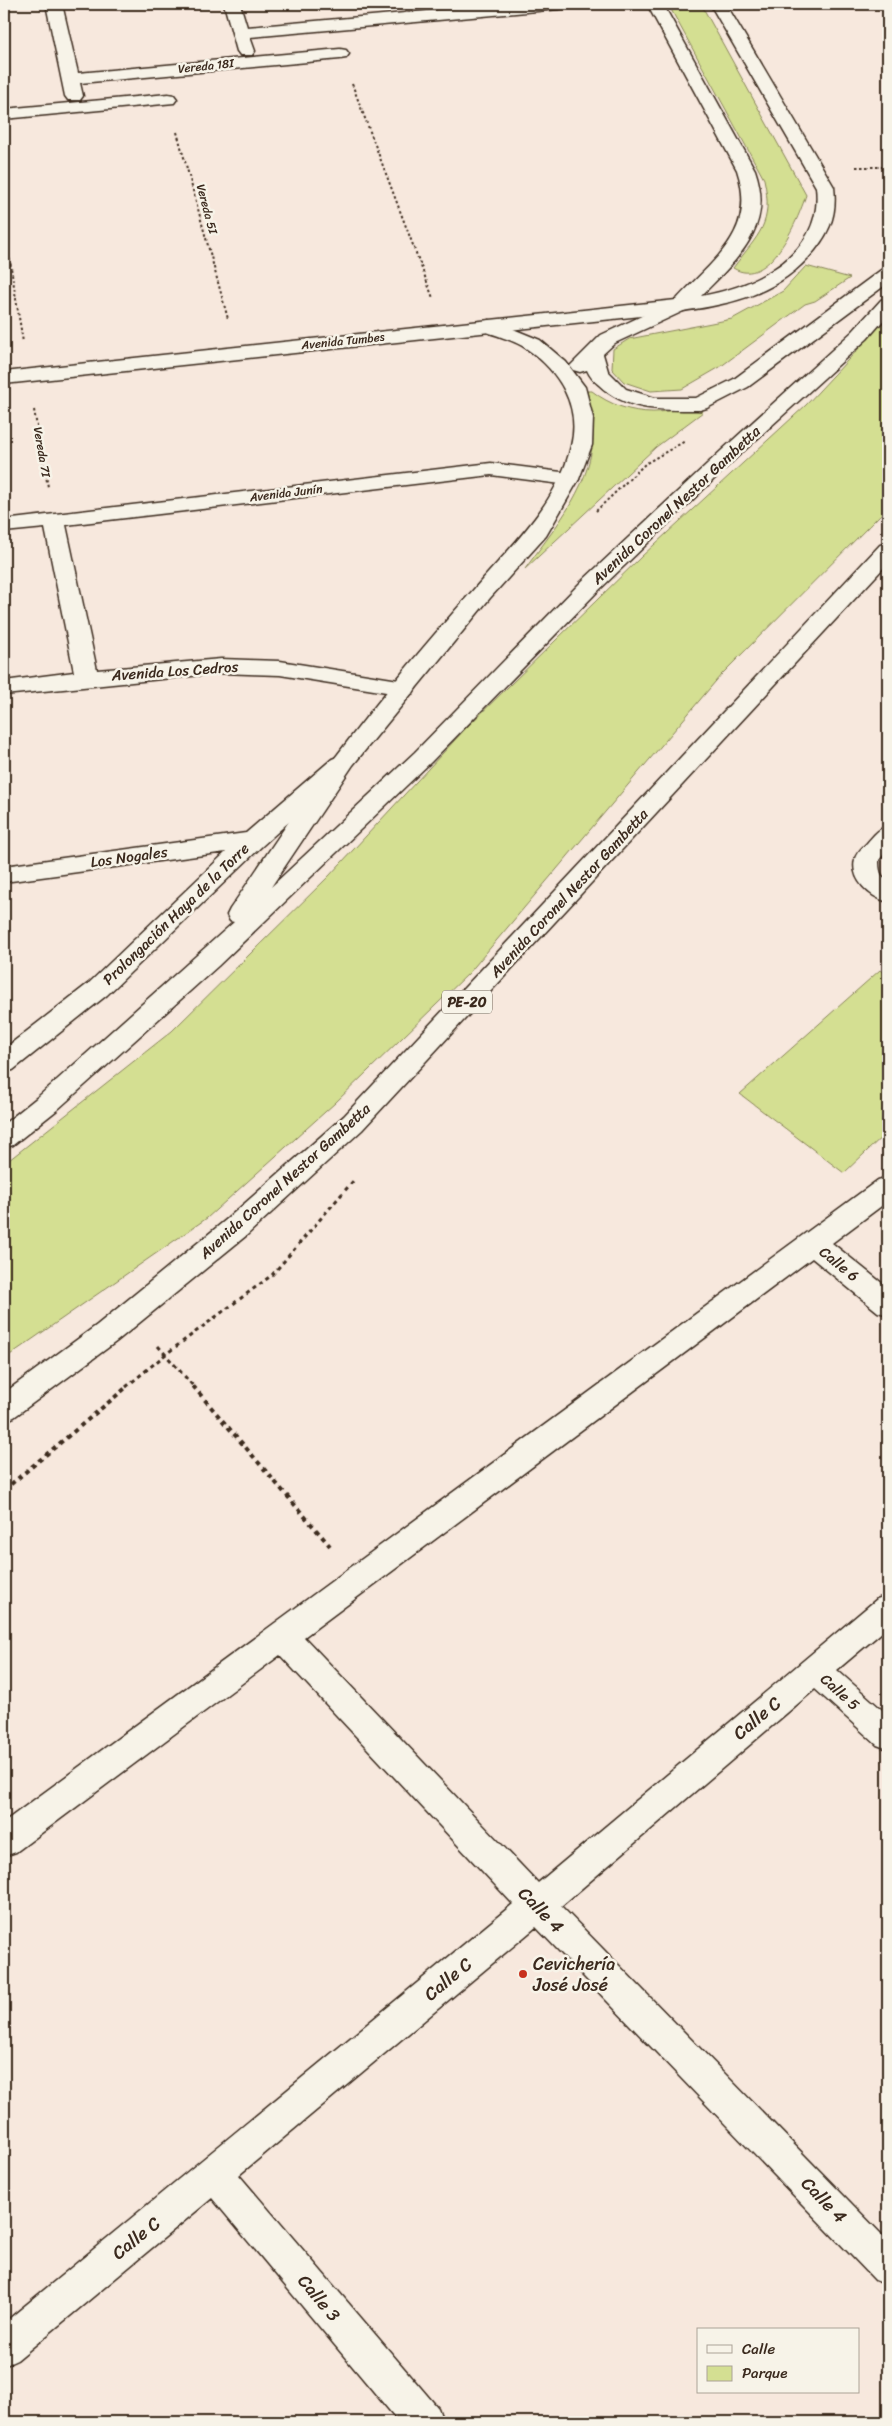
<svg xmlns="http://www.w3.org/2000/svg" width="892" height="2426" font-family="Sriracha,sans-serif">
  <rect width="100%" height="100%" fill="#f7e8dd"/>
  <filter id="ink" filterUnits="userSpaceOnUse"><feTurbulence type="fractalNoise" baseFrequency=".02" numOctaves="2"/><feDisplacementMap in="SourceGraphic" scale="10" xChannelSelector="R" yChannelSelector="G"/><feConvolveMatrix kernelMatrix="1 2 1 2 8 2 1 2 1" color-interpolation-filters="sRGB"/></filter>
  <g filter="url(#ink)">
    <path fill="#d4df92" stroke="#888458" d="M668,4H701L806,195C798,220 769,290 733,268C759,233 774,225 764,179Z
      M806,266L850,278L815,301L805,304L720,367L682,389L651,391L624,382L612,369L613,349L629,339L732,319L783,291Z
      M888,317V507L721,675L469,973L335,1103L207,1218L4,1359V1164L172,1031L329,876L466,728L642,556L806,405Z
      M587,391H592C610,405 631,412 653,412C670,412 686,407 703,412L656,447L525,569C555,527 596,482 593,426C593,414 589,402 587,391Z
      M880,970L888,976V1131L844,1173L740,1094Z"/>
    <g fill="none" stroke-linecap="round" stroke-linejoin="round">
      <g stroke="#3b2a1e" stroke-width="3">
        <path id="street" d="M46,4H62L78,73L340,49L346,50L349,54L346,58L340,59L80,83L83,96L80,100H68L65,96Z
          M224,4H240L247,27L506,4H567L565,8L559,9L250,37L255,51L252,55H240L237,51Z
          M168,94L174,95L177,99L174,103L4,119V109Z
          M491,463L569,473L576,475L579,479L576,483L569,485L491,475L66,525L97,670L221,659L280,661L405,681L413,683L416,688L413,693L405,695L280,675L221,673L4,695V681L74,672L45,528L4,532V520Z
          M340,756L348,759L352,764L348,769L262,846L107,995L13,1070L4,1072V1049L89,983L226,852L4,882V866L246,833L332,759Z
          M888,826V849L879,860C879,870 880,876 888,882V902C870,897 850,880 855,859C856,853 863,847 867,843C874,835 878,829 888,826Z
          M888,1177V1201L832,1243L888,1288V1315L878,1312L812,1258L304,1637L538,1883L877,1599L888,1595V1627L837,1670L888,1715V1749L877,1745L815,1689L561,1906L888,2241V2285L875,2280L536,1927L239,2175L438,2408L443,2422H399L212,2198L17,2360L4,2366V2323L513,1904L280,1655L16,1852L4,1856V1822L878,1180Z"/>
      </g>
      <g stroke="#3b2a1e" stroke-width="3">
        <path id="secondary" d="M647,4H663L755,170C775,227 738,258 701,296C757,286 824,254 816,187L710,4H726L834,187C837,213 831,230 815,250C774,300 721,306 660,314L4,384V372L676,300C713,259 758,233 737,170Z"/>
      </g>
      <g stroke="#3b2a1e" stroke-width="3">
        <path id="highway" d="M888,268V283L748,387L707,408L700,410C664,410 627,412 599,385C594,381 590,377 587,370L580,372L573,370L570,366L601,335L676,300L683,298L690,300L693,304L690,308L615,343L603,354L608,371L626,389L655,398H696L734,379L881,270Z
          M888,298V315L867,339L736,458L597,592L431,762L218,966L57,1110L13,1145L4,1148V1124L39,1096L234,922L230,921L227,915L230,909C266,857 299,803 338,754C381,697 428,641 475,588C512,545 558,503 571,446C581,406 559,371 527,349C515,340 496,336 482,330L479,326L482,322L489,320L496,322L540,340L566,362L585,387L593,418L592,445L579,479L546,536L490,598L353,765L271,887L415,752L581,582L722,450L853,331L881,300Z
          M888,543V563L362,1130L247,1235L117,1341L14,1417L4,1421V1393L97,1325L227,1219L344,1116L880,545Z"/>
      </g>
      <path stroke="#3b2a1e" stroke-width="2" stroke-dasharray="2.5 2.5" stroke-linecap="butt" d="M352,84L433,298
        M177,132L228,319
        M856,167H888
        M4,224L23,342
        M34,410L48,487
        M596,511L645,464L685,441"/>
      <path stroke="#3b2a1e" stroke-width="3" stroke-dasharray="4 4" stroke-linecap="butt" d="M158,1346L194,1387
        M126,1387L166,1354L272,1275L354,1180"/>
      <path stroke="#3b2a1e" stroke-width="4" stroke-dasharray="4.5 4.5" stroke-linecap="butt" d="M193,1386L330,1546
        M4,1490L128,1386"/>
      <use href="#street" fill="#f7f3e8" fill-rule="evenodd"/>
      <use href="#secondary" fill="#f7f3e8" fill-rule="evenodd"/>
      <use href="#highway" fill="#f7f3e8" fill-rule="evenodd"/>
    </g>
  </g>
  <circle fill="#c8321e" stroke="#f7f3e8" stroke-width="2" cx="523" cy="1974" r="5"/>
  <g text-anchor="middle" stroke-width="5" stroke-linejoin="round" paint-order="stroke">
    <g font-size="12" fill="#3b2a1e" stroke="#f7f3e8">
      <text transform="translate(206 66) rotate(-6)" y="4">Vereda 18I</text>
      <text transform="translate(207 209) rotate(75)" y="4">Vereda 5I</text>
      <text transform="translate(343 341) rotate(-6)" y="4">Avenida Tumbes</text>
      <text transform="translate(42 452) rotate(80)" y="4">Vereda 7I</text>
      <text transform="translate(286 493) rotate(-7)" y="4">Avenida Junín</text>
    </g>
    <rect fill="#f7f3e8" stroke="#73665b" stroke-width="1" x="442" y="990.5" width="50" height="23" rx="4"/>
    <g font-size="14" font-weight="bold" fill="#3b2a1e">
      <text x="467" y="1007">PE-20</text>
    </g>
    <g font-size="15" fill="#3b2a1e" stroke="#f7f3e8">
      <text transform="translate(676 505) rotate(-43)" y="5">Avenida Coronel Nestor Gambetta</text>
      <text transform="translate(175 671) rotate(-4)" y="5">Avenida Los Cedros</text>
      <text transform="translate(129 857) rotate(-8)" y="5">Los Nogales</text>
      <text transform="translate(569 893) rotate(-47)" y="5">Avenida Coronel Nestor Gambetta</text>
      <text transform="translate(176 914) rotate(-44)" y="5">Prolongación Haya de la Torre</text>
      <text transform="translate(285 1181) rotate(-42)" y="5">Avenida Coronel Nestor Gambetta</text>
      <text transform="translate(839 1264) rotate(39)" y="5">Calle 6</text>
      <text transform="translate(840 1692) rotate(42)" y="5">Calle 5</text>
    </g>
    <g font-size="18" fill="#3b2a1e" stroke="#f7f3e8">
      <text transform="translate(757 1718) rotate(-40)" y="6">Calle C</text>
      <text transform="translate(541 1910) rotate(46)" y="6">Calle 4</text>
      <text transform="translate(448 1979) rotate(-40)" y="6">Calle C</text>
      <text transform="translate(824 2200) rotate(46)" y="6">Calle 4</text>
      <text transform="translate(136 2238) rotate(-39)" y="6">Calle C</text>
      <text transform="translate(319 2298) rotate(50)" y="6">Calle 3</text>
    </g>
    <g font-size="18" fill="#3b2a1e" stroke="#f7f3e8" text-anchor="start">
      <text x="533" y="1970">Cevichería<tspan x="533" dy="21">José José</tspan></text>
    </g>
  </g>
  <rect width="892" height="2426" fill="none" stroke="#f7f3e8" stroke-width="20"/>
  <rect x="10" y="10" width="872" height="2406" fill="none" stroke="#3b2a1e" stroke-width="2" filter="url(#ink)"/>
  <rect x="697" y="2328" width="162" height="65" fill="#f7f3e8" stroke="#aca397"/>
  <rect x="707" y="2345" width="25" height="8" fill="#f7f3e8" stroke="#aca397"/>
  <text x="742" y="2354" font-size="15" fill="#3b2a1e">Calle</text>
  <rect x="707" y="2366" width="25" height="15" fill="#d4df92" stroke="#aca397"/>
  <text x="742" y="2378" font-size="15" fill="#3b2a1e">Parque</text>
</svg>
